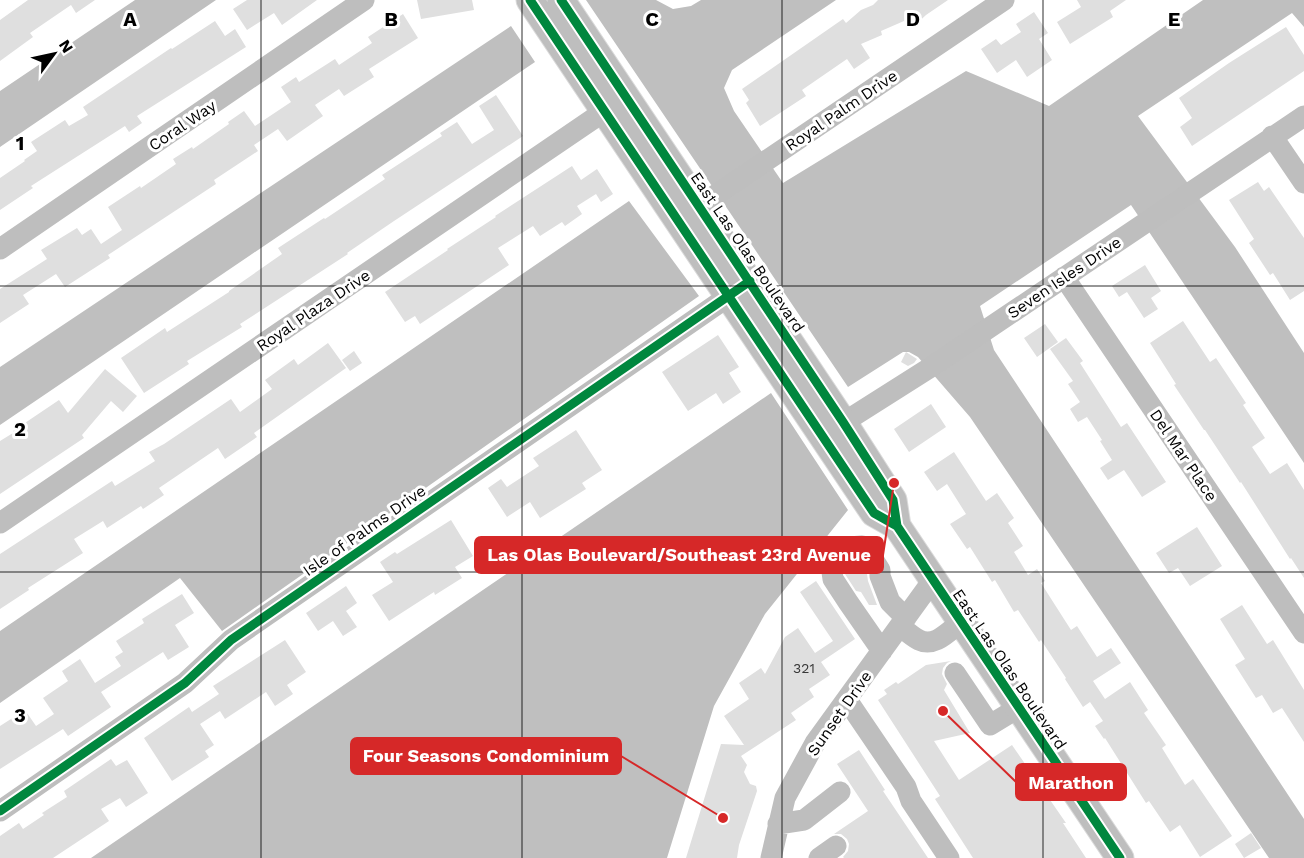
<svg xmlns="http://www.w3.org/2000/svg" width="1304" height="858" font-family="'Work Sans',sans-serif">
  <rect width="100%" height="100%" fill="#fff"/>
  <path fill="#bfbfbf" d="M135,0H216L0,147V91Z
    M586,0H656L673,9L691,6L701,0H836L732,70L724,88L734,111L783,183L966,71L1049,106L1203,0H1304V27L1292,13L1138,116L1235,247L1304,353V463L1131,205L980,306L994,350L1304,819V858H1269L970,417L918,357L909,352H903L848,387Z
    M511,26L535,62L0,425V367Z
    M629,201L699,296L222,631L180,578L0,703V631Z
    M771,393L848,510L765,614L714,706L667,858H91Z"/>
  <path fill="#dfdfdf" d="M28,0H95L76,13L71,5L30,33L33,37L0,61V20Z
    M247,0H317L282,25L274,13L247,30L233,9Z
    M417,0H472L474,10L421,19Z
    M878,0H948L926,15L911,29L904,21L881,31L882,35L861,44L870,58L854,69L847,59L802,90L806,96L760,126L746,103L749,100L742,89L843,19L846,23L861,10L873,5Z
    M1077,0H1126L1110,11L1113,17L1070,44L1057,22L1081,7Z
    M1034,12L1048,33L1039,39L1052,60L1027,77L1016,60L997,73L981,49L996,39L1001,45L1021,32L1016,24Z
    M403,14L418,38L369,69L374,77L344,96L339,89L315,105L323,116L287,141L278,129L254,145L258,151L214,180L216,184L108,255L110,258L65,287L56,274L23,295L29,304L0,323V289L47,259L41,250L77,228L82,235L91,229L101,244L122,230L108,207L140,186L141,188L176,164L173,159L192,147L193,149L229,124L228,122L244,111L255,126L291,102L281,87L296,77L299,82L335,59L339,65L372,43L368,37Z
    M215,21L225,36L235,29L246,47L137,116L142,123L129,132L125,126L31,186L33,188L0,210V178L25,161L24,160L37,151L31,142L65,120L69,126L88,115L83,107L171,48L172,49Z
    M1286,27L1304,55V71L1192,146L1180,127L1192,118L1179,98L1229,63Z
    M496,95L523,136L394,221L347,253L348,254L240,324L242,327L187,361L189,364L144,393L121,358L165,328L167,332L229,292V291L282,254L278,248L324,218L325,219L385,179L382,175L442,136L440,133L457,122L472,144L494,130L479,106Z
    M572,166L581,180L597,169L613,194L601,202L596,194L577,206L582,214L565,226L562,222L540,236L533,226L498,248L509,265L420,324L415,316L405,322L385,292L448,250L447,249L496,217L495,216Z
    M1258,182L1264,191L1269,187L1304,238V291L1290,300L1273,273L1270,275L1249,243L1254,239L1229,200Z
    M1145,265L1161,291L1151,298L1158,309L1144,318L1127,292L1119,297L1112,286Z
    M1183,321L1210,362L1216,358L1246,403L1243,405L1265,438L1252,447L1270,474L1287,463L1304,490V578L1291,558L1290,559L1241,482L1240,483L1205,430H1204L1174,385L1176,384L1150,343Z
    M1045,324L1058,342L1037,357L1024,338Z
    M718,335L739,367L729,373L741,392L723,404L716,393L688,411L662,372Z
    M1066,338L1083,361L1080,363L1121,427L1127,423L1166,482L1142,497L1124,470L1108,480L1100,468L1112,460L1100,441L1102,440L1087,417L1078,422L1070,409L1080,402L1068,384L1073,381L1050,349Z
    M328,343L346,368L254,433L257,437L225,459L218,448L159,488L164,495L143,509L141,506L107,528L103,521L74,539L83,553L28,588L29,590L0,609V554L112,481L115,486L155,461L149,452L164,444L231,399L240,412L272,389L265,380L294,359L298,365Z
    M354,351L362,363L350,371L342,360Z
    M906,352L917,359L914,363L908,366L901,362Z
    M105,369L137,396L123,412L111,401L82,435L84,438L0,494V441L13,433V431L59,400L68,413Z
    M931,404L946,427L909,452L894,429Z
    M576,430L602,470L582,483L586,489L540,518L530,502L507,517L488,488L501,479L507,487L539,466L533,458Z
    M954,452L986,501L997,493L1014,518L1008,523L1023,546L1014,552L1028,575L1037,569L1045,581L1041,583L1071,630L1077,626L1097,657L1111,648L1121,663L1093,681L1105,699L1130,682L1148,710L1144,713L1166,745L1162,748L1185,785L1193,779L1232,836L1200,857L1180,825L1170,832L1149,801L1146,803L1105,738L1104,739L1095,726L1103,721L1090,702L1083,707L1065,679L1066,678L1041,640L1039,642L1018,610L1014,612L995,580L992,582L970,547L967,549L950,524L966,514L947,484L937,491L924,472Z
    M451,520L473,556L455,567L462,578L435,595L434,592L389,621L372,595L393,582L380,562L395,552L397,554Z
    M1197,527L1222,566L1190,586L1178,568L1169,573L1156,553Z
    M858,559L867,574L868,581L877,605H869L861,592L856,591L845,574L849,560Z
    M816,581L855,639L821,662L830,675L809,689L814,697L791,713L796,720L741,756L747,765L744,772L750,784L756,786L757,791L739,845L737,858H686L721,744L744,745L724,716L749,699L739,683L761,668L765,674L785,637L798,628L815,653L833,641L800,592Z
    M346,586L357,603L346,611L357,627L343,636L333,621L318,631L306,613Z
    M182,594L194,613L175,625L189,647L168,660L163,652L101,692L111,707L68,736L63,729L0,769V726L25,710L36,726L54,714L43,698L68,681L62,671L80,659L95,683L121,666L115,657L123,652L116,641L144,623L142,619Z
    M1242,605L1267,644L1273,640L1304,690V742L1282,708L1273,713L1262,695L1256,698L1235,665L1245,659L1220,619Z
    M285,640L306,672L287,685L293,694L275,706L266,692L225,719L220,711L200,724L214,745L205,751L209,757L172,781L144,738L189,707L192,712L219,694L213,686Z
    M951,661L947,663L943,668L942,674L947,684L944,690L970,733L934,741L959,780L1012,745L1066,823H1063L1086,858H973L935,799L940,796L878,700L887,694L884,690L896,682L898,684L926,665Z
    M859,750L885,790L883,791L928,858H844L843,857L848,851L849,844L847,839L841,834H834L868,811L837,764Z
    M111,759L116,766L127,760L148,793L126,807L120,798L101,809L109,821L53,858H0V836L19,823L23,829L44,815L42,813L67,797L64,791Z
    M1251,833L1261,848L1244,858L1235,844Z"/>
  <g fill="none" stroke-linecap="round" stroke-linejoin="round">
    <g stroke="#dbdbdb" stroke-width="29">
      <path id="major" d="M530,0L874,513L897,526
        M561,0L843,422L893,500L897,526L1120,858"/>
    </g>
    <path stroke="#bebebe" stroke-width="21" d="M1272,136L1304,183
      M686,215L1004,0
      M0,249L364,0
      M1064,277L1304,633
      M830,431L931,367L1304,116
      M0,523L615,104
      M848,547L862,546L868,551L880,570V576L890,602L906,618
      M837,558L832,572L833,579L848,602L882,651
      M900,626C906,631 913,637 919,640C935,648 949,631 961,622
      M955,673L990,725L1018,708
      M847,700L906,787L911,801L949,858
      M0,811L185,683L231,640L742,287
      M778,824L804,820L840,792
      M771,858L785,798L815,743L933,580
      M819,858L836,846"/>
    <use href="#major" stroke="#bebebe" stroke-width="27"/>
    <g stroke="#fff" stroke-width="13">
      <path id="cycleway" d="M530,0L874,513L897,526
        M561,0L843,422L893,500L897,526L1120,858
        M0,811L185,683L231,640L750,281"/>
    </g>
    <use href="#cycleway" stroke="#00873e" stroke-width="9"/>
  </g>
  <path fill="none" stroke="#000" stroke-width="1.5" stroke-opacity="0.55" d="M261,0V858M522,0V858M782,0V858M1043,0V858M0,286H1304M0,572H1304"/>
  <g text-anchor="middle" stroke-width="6" stroke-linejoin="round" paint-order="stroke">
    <g font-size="14" fill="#383838">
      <text x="804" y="673">321</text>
    </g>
    <g font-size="16" fill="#000" stroke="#fff">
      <text transform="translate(841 110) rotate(-34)" y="6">Royal Palm Drive</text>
      <text transform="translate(182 125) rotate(-34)" y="6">Coral Way</text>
      <text transform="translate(748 252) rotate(56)" y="6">East Las Olas Boulevard</text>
      <text transform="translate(1064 277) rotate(-34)" y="6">Seven Isles Drive</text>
      <text transform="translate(313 310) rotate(-34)" y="6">Royal Plaza Drive</text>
      <text transform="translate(1184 455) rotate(56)" y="6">Del Mar Place</text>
      <text transform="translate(364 530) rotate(-35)" y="6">Isle of Palms Drive</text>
      <text transform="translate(1010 669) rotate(56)" y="6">East Las Olas Boulevard</text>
      <text transform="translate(839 713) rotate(-55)" y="6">Sunset Drive</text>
    </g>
  </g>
  <g font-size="20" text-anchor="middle" font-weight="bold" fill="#000" stroke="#fff" stroke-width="6" stroke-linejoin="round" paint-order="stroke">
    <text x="130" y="26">A</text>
    <text x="391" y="26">B</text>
    <text x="652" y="26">C</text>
    <text x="913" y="26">D</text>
    <text x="1174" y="26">E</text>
    <text x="20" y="150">1</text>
    <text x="20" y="436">2</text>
    <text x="20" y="722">3</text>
  </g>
  <path fill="none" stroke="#d62828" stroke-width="2" d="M894 483L883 555M723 818L621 756M943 711L1016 782"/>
  <g fill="#d62828" stroke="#fff" stroke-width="2">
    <circle cx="894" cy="483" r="6"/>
    <circle cx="723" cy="818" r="6"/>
    <circle cx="943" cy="711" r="6"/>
  </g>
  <g fill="#d62828" stroke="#d62828" stroke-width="2">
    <rect x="475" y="537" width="408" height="36" rx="6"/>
    <rect x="351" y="738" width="270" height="36" rx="6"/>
    <rect x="1016" y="764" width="110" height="36" rx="6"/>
  </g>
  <g font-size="18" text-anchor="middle" font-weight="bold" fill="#fff">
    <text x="679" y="561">Las Olas Boulevard/Southeast 23rd Avenue</text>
    <text x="486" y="762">Four Seasons Condominium</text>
    <text x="1071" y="789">Marathon</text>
  </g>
  <g transform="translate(54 54) rotate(57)" stroke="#ffffff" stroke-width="4.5" paint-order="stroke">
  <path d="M0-4.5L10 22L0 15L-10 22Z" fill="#000000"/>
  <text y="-9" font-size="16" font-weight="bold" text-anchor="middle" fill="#000000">N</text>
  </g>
</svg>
